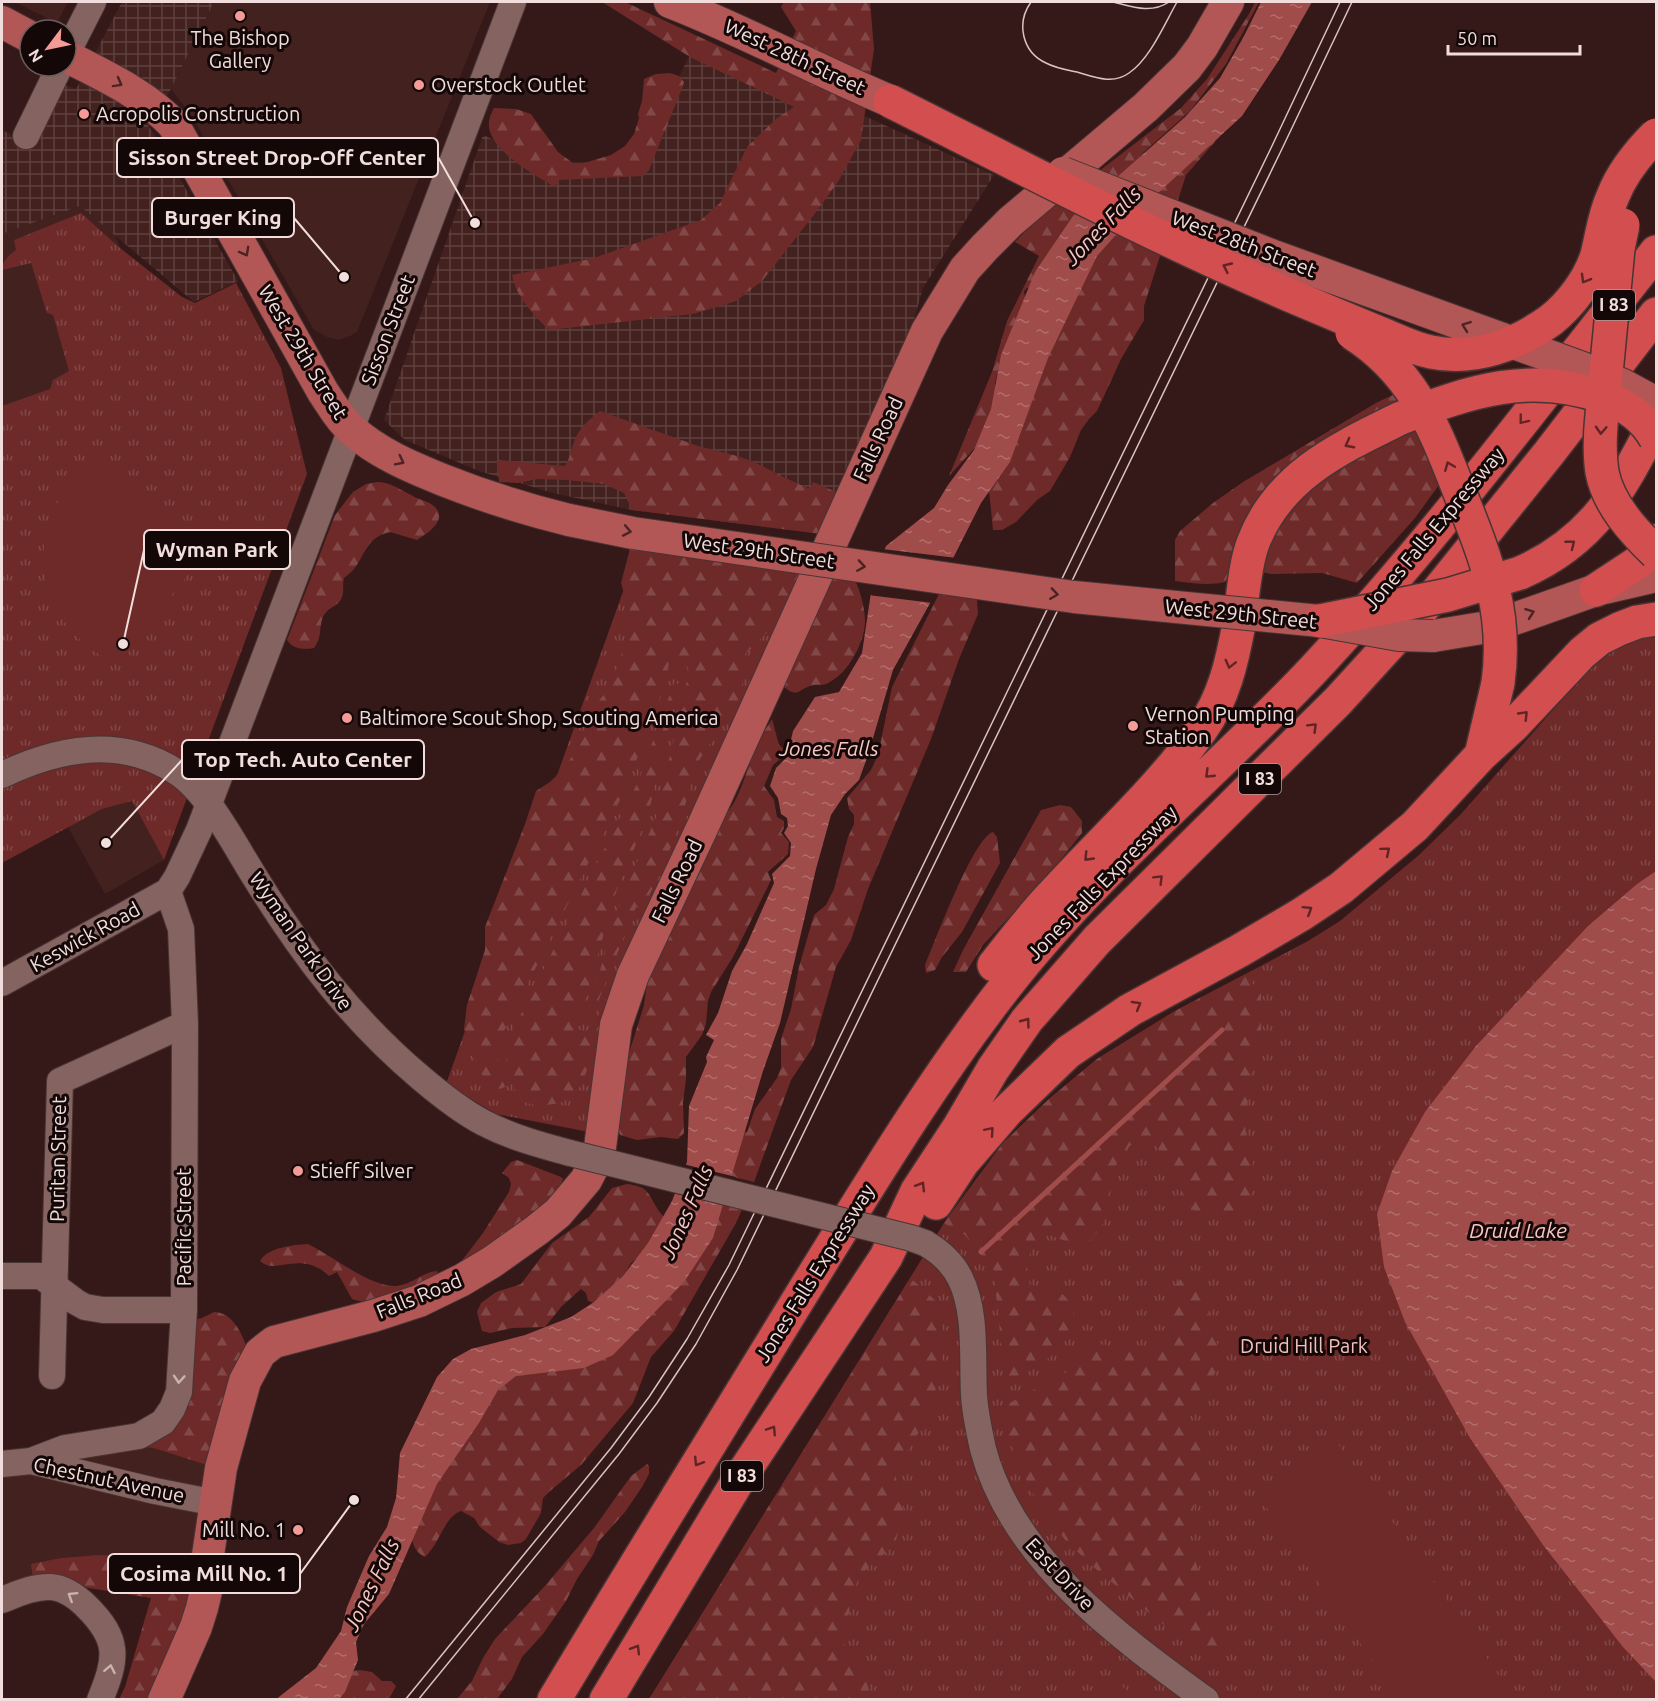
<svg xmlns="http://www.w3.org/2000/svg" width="1658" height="1701" font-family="Ubuntu,sans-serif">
  <defs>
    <pattern id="industrial-grid" width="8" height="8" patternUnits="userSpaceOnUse" patternTransform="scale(1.5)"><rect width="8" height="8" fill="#43211f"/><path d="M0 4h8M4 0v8" fill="none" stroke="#5f413f"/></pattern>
    <pattern id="grass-tufts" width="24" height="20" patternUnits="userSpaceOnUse" patternTransform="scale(1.5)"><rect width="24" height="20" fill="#6d2a29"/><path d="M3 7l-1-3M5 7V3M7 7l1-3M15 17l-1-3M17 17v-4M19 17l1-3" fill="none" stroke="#824847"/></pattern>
    <pattern id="forest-firs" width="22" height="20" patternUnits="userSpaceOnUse" patternTransform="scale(1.5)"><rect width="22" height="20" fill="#6d2a29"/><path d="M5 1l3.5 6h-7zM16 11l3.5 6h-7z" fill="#824847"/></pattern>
    <pattern id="water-ripples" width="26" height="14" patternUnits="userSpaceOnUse" patternTransform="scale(1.5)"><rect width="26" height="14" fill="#9f4c4a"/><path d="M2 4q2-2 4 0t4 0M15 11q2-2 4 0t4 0" fill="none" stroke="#b16e6c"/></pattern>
  </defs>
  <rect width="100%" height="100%" fill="#341918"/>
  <path fill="#43211f" d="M15,2H68L57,23Z
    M214,2H490L357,332L350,336L339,340L327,337L314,330L191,115L171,89Z
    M80,206L115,235L171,365L2,411V234Z
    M132,801L164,860L105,894L68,827L102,809Z
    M227,1407L193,1606L90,1587L54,1583L2,1594V1473L24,1471L101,1454Z"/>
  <path fill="url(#industrial-grid)" d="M122,2H214L171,89L148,126L157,138L238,281L194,302L80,206L2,234V130L35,146L65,85L76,89Z
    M698,37L869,118L994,175L923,288L910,334L822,534L632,510L553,493L479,471L405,440L384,420L483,135L548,163L639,162Z"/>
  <path fill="url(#grass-tufts)" d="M81,213L120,248L182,297L195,303L236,283L281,368L307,474L164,860L132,801L102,809L2,863V406L50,389L53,380L69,371L53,315L47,313L31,263L2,270C3,260 8,256 16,250L14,240Z
    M638,550L805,573L589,1132L496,1114L446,1084Z
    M1656,633V1699L649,1700L944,1223L1003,1143L1049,1099L1097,1059L1175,1011L1308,941L1340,921L1419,855L1461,814L1597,660L1628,641Z"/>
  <path fill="url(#forest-firs)" d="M602,2H625L776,73L796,31L781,7L784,2H870L874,49L861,140L839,180L820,207L762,281L736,301L693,314L549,330C534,315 516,297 512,275L594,258L701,220L720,203L747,147L777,118L794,107L690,57Z
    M1255,2H1259L1226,64L1190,111L1144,152L1039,290L1027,288L1024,291L1025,297L998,371L995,383L997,391L983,439L949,476L992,372L1007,321L1039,256L1015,242L1038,218L1181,108L1207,79L1249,14Z
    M670,73L679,76L684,82L683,86L649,170L643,176L559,180L555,187C535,175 492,152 489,127C488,120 491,114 494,108L516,109L531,114L558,152L573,163H584L611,155L625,146L634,134L639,118L638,114L642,101L644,79L656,74Z
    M1220,136L1186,175L1144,306V320L1121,359L1097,411L1089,419L1081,430L1070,457L1050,491L1037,500L1016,522L1002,530H993L989,490L1061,279Z
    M1416,384L1423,395L1317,454L1225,582C1208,586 1192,583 1175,581V540L1180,531L1213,503L1243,482L1376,403Z
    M600,411L701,447C720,451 745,457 762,466C778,474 793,482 810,489L813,482L834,491L839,496L822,534L632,510L624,493L604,484L567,480L537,479L518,483L499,482L497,460L565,466C571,457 571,447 576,437C581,426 591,418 600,411Z
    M1417,427L1439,485L1415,518L1357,583L1322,573L1271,574L1254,570L1271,524L1334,469L1389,444Z
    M377,482C390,482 401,490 413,496C419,500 429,501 435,507C448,520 427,534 417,540L390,532C360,539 367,563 344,578C342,585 345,595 340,601C334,608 327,608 323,617C318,630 323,636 314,648C303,650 293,649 287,640L335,515L353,492L366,484Z
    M631,545L809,564L780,619L739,661L743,679L739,699L694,768L684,810L667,857L643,909L636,907L595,1009L593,1013L590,1014L588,1012L618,908L656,817L689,672C687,662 677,654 669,663L666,681L626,788L502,1035L498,1059L505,1087L499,1089L490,1085L480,1072L472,1053L464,1029L467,1005L485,950V927L525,824L536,791L550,782L564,768L577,749L593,708L611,686L630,628V615L621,583Z
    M830,566L853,575C859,588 865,606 865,621C865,642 848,674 828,683C823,686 819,684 814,685C795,689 801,700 781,685Z
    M939,594L973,596L977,600L978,614L959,659L931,739L868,889L851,940L836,967L813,1047L791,1080L754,1182L725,1175L740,1132H747L755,1109L777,1078L781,1068V1039L791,1009L799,967L814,915L826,905L834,889L848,837L854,824V815L849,809L847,798L871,770L878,755L892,687Z
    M674,683H677L678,687L648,815L616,892L583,1006L575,1020L578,1029L584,1032L591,1031L611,988L601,1044L589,1065L581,1085L570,1098L560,1103L539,1106L523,1102C509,1085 503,1062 508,1040L638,782Z
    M772,719L779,745L784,749L785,755L773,765L764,786L774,800L777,817L784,821V828L781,833L789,842L788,854L768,872L771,880L733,957L711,992L708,1001L706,1024L702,1035L686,1057V1079L683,1102L684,1133L678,1139L661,1137L637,1140L620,1135L617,1127L629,1053L644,1005L649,968L722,818C740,802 746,770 755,749C759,738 766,729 772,719Z
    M1060,805L1071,807L1082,821V833L1050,873L983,945L966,972H953L963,950L1041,810Z
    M993,832L997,837L1000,863L962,932L942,957L935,970L926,973L925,965C935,942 973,838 993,832Z
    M1244,975L1250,980L1261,994V1030L1251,1065L1245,1133L1253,1158L1251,1198L1238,1211L1203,1218L1185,1202L1170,1158L1145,1137C1107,1153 1115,1183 1106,1216C1103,1225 1096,1233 1091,1240L1071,1243L1047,1234C1027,1250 1024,1262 1030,1285C1055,1287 1060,1288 1075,1309C1071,1322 1067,1338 1058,1349C1046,1364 1023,1375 1005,1380L995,1285V1272L965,1235L944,1223L1003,1143L1049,1099L1097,1059L1175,1011Z
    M517,1160L561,1177L563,1179C552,1210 489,1246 460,1263L483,1233L509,1192L511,1184L509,1178L502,1173L511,1162Z
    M627,1184C648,1187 647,1191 657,1208C660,1214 666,1219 671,1223L642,1254L631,1263L624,1275L595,1303L588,1301L586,1293L581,1289L562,1306L545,1327L512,1328L490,1333L482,1331L477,1312L481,1303L496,1292L521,1284L552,1243L589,1217L612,1188Z
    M708,1204L744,1205L736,1223L674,1331L651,1357L633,1403L581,1465L550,1491L543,1498L541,1513L526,1539L521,1543L508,1545L499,1542L480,1527L474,1518L461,1511C444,1517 439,1545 425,1557C410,1550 411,1533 411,1519L475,1412L524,1365Z
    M308,1244C333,1256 371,1288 397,1286C412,1284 423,1272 437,1271L438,1276C415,1287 379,1309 352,1299L337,1272L329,1276C301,1249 275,1276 260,1261C268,1247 294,1245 308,1244Z
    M1198,1275L1208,1299L1209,1329L1221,1351L1216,1372L1184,1407L1185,1416L1202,1448L1204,1467L1190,1521V1539L1208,1610L1226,1648L1220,1656H1202L1097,1570L1066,1541L1048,1517L1032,1492L1018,1462L1009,1440L1004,1406L1065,1373L1083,1353L1096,1344L1107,1345L1136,1353H1158L1168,1333L1175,1285L1183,1277Z
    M909,1280L914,1281L939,1304L943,1329L942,1366L928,1417L895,1471L899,1498L904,1510L896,1540L890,1549L860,1575L851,1598L845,1637V1651L861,1670L867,1681L869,1699H649Z
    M214,1312C232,1312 242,1333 247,1348L235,1367L207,1465L154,1448L144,1447L194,1320L202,1318Z
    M647,1464L649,1466V1474L642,1487L625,1512L599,1541L593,1555L577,1579L566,1601L543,1634L522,1657L512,1679L497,1699H457L472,1681L483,1658L495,1639L544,1587L594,1528L631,1476Z
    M101,1555L197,1563L189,1620L152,1699H119L125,1687L151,1598L33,1579L31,1564L61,1558Z
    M359,1670L372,1672L382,1681H391L396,1686L389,1699L328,1700L354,1671Z"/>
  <path fill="#6d2a29" d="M91,463L197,542L200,559L118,665C32,625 17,523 91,463Z
    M1336,1441L1515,1699H1399L1258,1495Z
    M1119,1684L1138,1699H1097Z"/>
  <path fill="url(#water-ripples)" d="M1261,2H1312L1279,60L1242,116L1132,217L1097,256L1048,358L1010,462L981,503L934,596L893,670L868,755L859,780L845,794L831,815L816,869L780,1023L763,1071L713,1238L684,1282L613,1355L584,1368L516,1376L498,1390L479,1423L437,1484L389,1594L364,1624L356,1642L358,1660L345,1692L339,1699L275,1700L316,1668L341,1631L347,1607L369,1556L387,1527L396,1498L400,1453L437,1377L453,1359L471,1349L525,1335L571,1317L594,1302L623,1276L648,1243L672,1201L687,1162L689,1106L707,1062L706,1057L714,1040L706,1035L718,1013L732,971L747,944L774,883L772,874L790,856L791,843L784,833L788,826L787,818L781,814L778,798L770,786L776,768L787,757L793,731L815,697L839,692L862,653L873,579L886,546L934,508L948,485L974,450L991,409L1001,355L1035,272L1073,216L1185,117L1220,78L1243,38Z
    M1656,871V1682L1623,1647L1543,1545L1470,1438L1405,1322L1384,1267L1377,1214L1392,1171L1425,1112L1476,1046L1588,926L1637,884Z"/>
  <path fill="#341918" d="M882,549L957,558L933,603L868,595L871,578Z
    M683,1164L736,1177L726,1206L672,1193Z"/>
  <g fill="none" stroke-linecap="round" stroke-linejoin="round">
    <path stroke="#9f4c4a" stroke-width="5" d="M981,1252L1222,1030"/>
    <g stroke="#493434" stroke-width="28">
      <path id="minor" d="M66,55L93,2
        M26,136L60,66
        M2,775C58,748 119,736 175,771C208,791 235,846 256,879C303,955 352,1020 421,1078C441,1095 461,1111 484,1123C511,1137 540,1145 570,1153
        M2,983L168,891L177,877L199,830L513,2
        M925,1243C939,1251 952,1262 960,1278C977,1312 972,1358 974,1395C975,1413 979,1431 983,1449C1012,1559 1118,1636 1206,1700
        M2,1276H41L76,1302L85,1307L103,1310H184
        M52,1376L60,1081L185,1024
        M31,1461L65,1448L139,1436L163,1422L172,1409L179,1392L184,1310L185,1024L181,929L168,891
        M2,1464L31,1461L155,1491L216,1503
        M2,1600C17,1594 34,1586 51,1587C65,1588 77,1597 87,1607C120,1640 117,1658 100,1700"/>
    </g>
    <g stroke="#493434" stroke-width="34">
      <path id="major" d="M670,2C745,31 816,70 890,101
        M2,22L30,37
        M66,56C104,76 143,93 173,124L323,392C332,405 339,419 351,429C377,453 411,467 443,480C486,497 524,509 569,520
        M1433,636L1494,626L1596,590L1656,576
        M164,1700L196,1627L202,1608L206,1591L208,1555L221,1468L245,1381L260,1353L274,1342L373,1316L419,1301L462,1280L492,1262L537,1230L558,1213L586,1180L599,1155L616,1025L633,975L703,826L927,331L965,269L985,247L1010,222L1146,107L1187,67L1202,47L1228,2"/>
    </g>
    <g stroke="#493434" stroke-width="36">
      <path id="highway" d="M1520,573C1594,541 1621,489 1656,421
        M1596,590L1640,561L1656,541
        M1481,755L1498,683
        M994,965C1013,941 1031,917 1052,895C1102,840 1158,790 1201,730C1224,698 1232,662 1239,624C1243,598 1244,568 1253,543C1279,475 1340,448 1401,418
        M936,1203L963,1162L1007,1111L1068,1052L1130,1010L1239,951L1302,914L1341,888L1415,826L1481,755L1514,725L1582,653L1599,639L1619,629L1637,622L1656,619
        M554,1700C636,1563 720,1428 803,1292C867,1189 931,1082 1006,986C1096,870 1212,777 1313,670C1436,538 1544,393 1656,252
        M606,1700L736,1484L886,1257L917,1191L959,1127L993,1069L1027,1020L1097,940L1338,701L1432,598L1549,453L1656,314"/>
    </g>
    <use href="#minor" stroke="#846360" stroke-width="26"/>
    <use href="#major" stroke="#b35656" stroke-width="32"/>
    <use href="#highway" stroke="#d24e4f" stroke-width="33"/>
    <path stroke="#d7c3c1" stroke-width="1.5" d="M1031,2C1016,23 1022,52 1046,63C1055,68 1067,70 1077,72C1094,77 1113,85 1129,73C1150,59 1165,23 1177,2
      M1113,2C1133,7 1151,14 1169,2
      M405,1700L611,1448L649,1397L687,1339L729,1265L1271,148L1340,2
      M418,1700L619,1454L657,1403L696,1344L737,1270L1280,153L1352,2"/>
    <g stroke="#493434" stroke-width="28" stroke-linecap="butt">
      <path id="minor-bridge" d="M570,1153L911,1238L925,1243"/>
    </g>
    <g stroke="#493434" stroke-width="34" stroke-linecap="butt">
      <path id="major-bridge" d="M1063,173L1271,255L1580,367L1623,385L1656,403
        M569,520L633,533L1074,597L1320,621L1399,635L1433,636"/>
    </g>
    <g stroke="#493434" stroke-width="36" stroke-linecap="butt">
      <path id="highway-bridge" d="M890,101C1028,170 1165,243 1308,303C1334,314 1360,325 1387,336C1401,342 1415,349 1431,352C1474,361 1516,345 1551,320C1571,304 1589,280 1597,255C1602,235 1604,215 1613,196C1622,173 1639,152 1656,135
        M1623,225L1618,249L1602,415C1600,434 1599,453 1602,472C1608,504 1634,532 1656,553
        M1352,333C1415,373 1434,428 1460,493C1486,559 1508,611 1498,683
        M1401,418C1470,391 1531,371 1603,397C1626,405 1645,418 1656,439
        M1320,621L1448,595L1520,573"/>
    </g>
    <use href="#minor-bridge" stroke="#846360" stroke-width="26"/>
    <use href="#major-bridge" stroke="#b35656" stroke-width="32"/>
    <use href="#highway-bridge" stroke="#d24e4f" stroke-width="33"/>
  </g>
  <defs><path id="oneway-chevron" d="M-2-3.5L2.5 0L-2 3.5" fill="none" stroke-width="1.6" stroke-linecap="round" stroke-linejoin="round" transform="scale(1.5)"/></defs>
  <g stroke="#4b2323">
    <use href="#oneway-chevron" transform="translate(118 83) rotate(29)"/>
    <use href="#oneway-chevron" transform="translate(245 252) rotate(61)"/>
    <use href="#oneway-chevron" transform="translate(1466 326) rotate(-160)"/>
    <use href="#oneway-chevron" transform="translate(400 461) rotate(27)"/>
    <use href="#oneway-chevron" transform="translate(627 531) rotate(11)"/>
    <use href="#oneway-chevron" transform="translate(861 566) rotate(9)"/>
    <use href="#oneway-chevron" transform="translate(1054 594) rotate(8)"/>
    <use href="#oneway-chevron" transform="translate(1530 613) rotate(-20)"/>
  </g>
  <g stroke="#5f2424">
    <use href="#oneway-chevron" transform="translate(1227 267) rotate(-155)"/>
    <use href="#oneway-chevron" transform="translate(1585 279) rotate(120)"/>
    <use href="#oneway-chevron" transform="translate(1523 420) rotate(128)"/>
    <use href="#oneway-chevron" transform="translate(1601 430) rotate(93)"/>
    <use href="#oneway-chevron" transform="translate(1349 444) rotate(152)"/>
    <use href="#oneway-chevron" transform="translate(1449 466) rotate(-112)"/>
    <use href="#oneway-chevron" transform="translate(1571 544) rotate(-38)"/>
    <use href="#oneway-chevron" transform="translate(1230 664) rotate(104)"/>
    <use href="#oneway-chevron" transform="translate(1524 715) rotate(-46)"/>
    <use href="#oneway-chevron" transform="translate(1313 727) rotate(-45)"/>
    <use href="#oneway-chevron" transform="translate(1209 774) rotate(136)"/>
    <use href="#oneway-chevron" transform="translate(1386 851) rotate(-40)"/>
    <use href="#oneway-chevron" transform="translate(1088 857) rotate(134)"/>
    <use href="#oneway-chevron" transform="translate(1159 879) rotate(-45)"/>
    <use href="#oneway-chevron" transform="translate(1308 910) rotate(-32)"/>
    <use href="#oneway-chevron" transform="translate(1137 1005) rotate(-30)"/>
    <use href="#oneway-chevron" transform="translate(1026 1022) rotate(-53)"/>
    <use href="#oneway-chevron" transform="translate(990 1131) rotate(-49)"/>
    <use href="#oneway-chevron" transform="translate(921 1186) rotate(-58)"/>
    <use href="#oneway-chevron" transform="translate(772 1430) rotate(-57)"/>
    <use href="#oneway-chevron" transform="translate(698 1462) rotate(122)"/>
    <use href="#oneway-chevron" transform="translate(636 1649) rotate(-59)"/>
  </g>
  <g stroke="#cbb3b1">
    <use href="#oneway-chevron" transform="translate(179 1379) rotate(94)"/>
    <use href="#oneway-chevron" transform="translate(72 1596) rotate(-148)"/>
    <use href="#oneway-chevron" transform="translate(110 1669) rotate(-79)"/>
  </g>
  <g fill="#f59b97" stroke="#130807" stroke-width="2">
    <circle cx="240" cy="16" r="6"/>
    <circle cx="419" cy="85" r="6"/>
    <circle cx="84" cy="114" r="6"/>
    <circle cx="347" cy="718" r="6"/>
    <circle cx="1133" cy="726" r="6"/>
    <circle cx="298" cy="1171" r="6"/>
    <circle cx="298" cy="1530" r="6"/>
  </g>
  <g text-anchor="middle" stroke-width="6" stroke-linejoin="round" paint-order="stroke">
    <g fill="#130807" stroke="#ae9e9c" stroke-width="1.5">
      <rect x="1593" y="290" width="42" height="30" rx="4.5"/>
      <rect x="1239" y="764" width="42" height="30" rx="4.5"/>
      <rect x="721" y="1461" width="42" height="30" rx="4.5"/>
    </g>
    <g font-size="18" font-weight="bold" fill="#f1dedc">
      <text x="1614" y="311">I 83</text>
      <text x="1260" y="785">I 83</text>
      <text x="742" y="1482">I 83</text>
    </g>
    <g font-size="20" fill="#f1dedc" stroke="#130807" text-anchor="start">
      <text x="240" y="45" text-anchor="middle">The Bishop<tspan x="240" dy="23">Gallery</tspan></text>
      <text x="431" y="92">Overstock Outlet</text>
      <text x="96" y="121">Acropolis Construction</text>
      <text x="1145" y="721">Vernon Pumping<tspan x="1145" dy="23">Station</tspan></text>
      <text x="359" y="725">Baltimore Scout Shop, Scouting America</text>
      <text x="310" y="1178">Stieff Silver</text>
      <text x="286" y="1537" text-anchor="end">Mill No. 1</text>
    </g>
    <g font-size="20" fill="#f1dedc" stroke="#130807">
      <text transform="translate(795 57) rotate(25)" y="7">West 28th Street</text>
      <text transform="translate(1244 244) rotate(21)" y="7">West 28th Street</text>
      <text transform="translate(388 330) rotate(-69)" y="7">Sisson Street</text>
      <text transform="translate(303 352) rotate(59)" y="7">West 29th Street</text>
      <text transform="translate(878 439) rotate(-65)" y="7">Falls Road</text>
      <text transform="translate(1434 529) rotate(-50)" y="7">Jones Falls Expressway</text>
      <text transform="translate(759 551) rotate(8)" y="7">West 29th Street</text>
      <text transform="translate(1241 614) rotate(6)" y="7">West 29th Street</text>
      <text transform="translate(677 881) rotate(-64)" y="7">Falls Road</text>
      <text transform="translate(1102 883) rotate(-46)" y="7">Jones Falls Expressway</text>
      <text transform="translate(85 937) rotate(-29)" y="7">Keswick Road</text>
      <text transform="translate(301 941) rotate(55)" y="7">Wyman Park Drive</text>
      <text transform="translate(58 1159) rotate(-89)" y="7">Puritan Street</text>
      <text transform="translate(184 1227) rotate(-90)" y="7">Pacific Street</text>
      <text transform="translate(815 1273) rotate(-58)" y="7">Jones Falls Expressway</text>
      <text transform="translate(419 1296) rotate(-22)" y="7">Falls Road</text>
      <text transform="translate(109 1480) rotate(12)" y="7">Chestnut Avenue</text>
      <text transform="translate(1060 1574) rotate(47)" y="7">East Drive</text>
    </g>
    <g font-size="20" fill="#f1c0bd" stroke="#130807">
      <text x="1304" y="1353">Druid Hill Park</text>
    </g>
    <g font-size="21" font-style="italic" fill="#f8c7c3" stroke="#130807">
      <text transform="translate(1103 226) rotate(-46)" y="7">Jones Falls</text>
      <text x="829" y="756">Jones Falls</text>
      <text transform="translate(687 1212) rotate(-66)" y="7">Jones Falls</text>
      <text x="1518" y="1238">Druid Lake</text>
      <text transform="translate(372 1585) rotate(-64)" y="7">Jones Falls</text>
    </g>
  </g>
  <path fill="none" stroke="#f1dedc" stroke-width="2" d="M475 223L438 157M344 277L294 218M123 644L144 550M106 843L182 760M354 1500L300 1574"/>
  <g fill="#f1dedc" stroke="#130807" stroke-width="2">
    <circle cx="475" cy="223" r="6"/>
    <circle cx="344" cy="277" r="6"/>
    <circle cx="123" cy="644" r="6"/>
    <circle cx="106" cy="843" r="6"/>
    <circle cx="354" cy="1500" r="6"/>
  </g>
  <g fill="#130807" stroke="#f1dedc" stroke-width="2">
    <rect x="117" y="138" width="321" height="39" rx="6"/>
    <rect x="152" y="198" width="142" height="39" rx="6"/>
    <rect x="144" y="530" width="146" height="39" rx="6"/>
    <rect x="182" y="740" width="242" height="39" rx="6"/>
    <rect x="108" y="1554" width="192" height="39" rx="6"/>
  </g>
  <g font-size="21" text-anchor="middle" font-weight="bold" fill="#f1dedc">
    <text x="277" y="165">Sisson Street Drop-Off Center</text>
    <text x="223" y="225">Burger King</text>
    <text x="217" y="557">Wyman Park</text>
    <text x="303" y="767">Top Tech. Auto Center</text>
    <text x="204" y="1581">Cosima Mill No. 1</text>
  </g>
  <rect width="1658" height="1701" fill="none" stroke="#f1dedc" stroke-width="6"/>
  <g transform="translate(48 48) rotate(238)"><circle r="28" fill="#130807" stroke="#6c5e5c" stroke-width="1.5"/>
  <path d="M0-4.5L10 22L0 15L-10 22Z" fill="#f59b97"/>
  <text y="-9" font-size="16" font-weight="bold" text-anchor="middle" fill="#f1dedc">N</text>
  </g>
  <path d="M1448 45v9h132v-9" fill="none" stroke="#f1dedc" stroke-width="3"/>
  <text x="1457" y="45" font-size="18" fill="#f1dedc" stroke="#130807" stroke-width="4.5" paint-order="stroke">50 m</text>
</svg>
